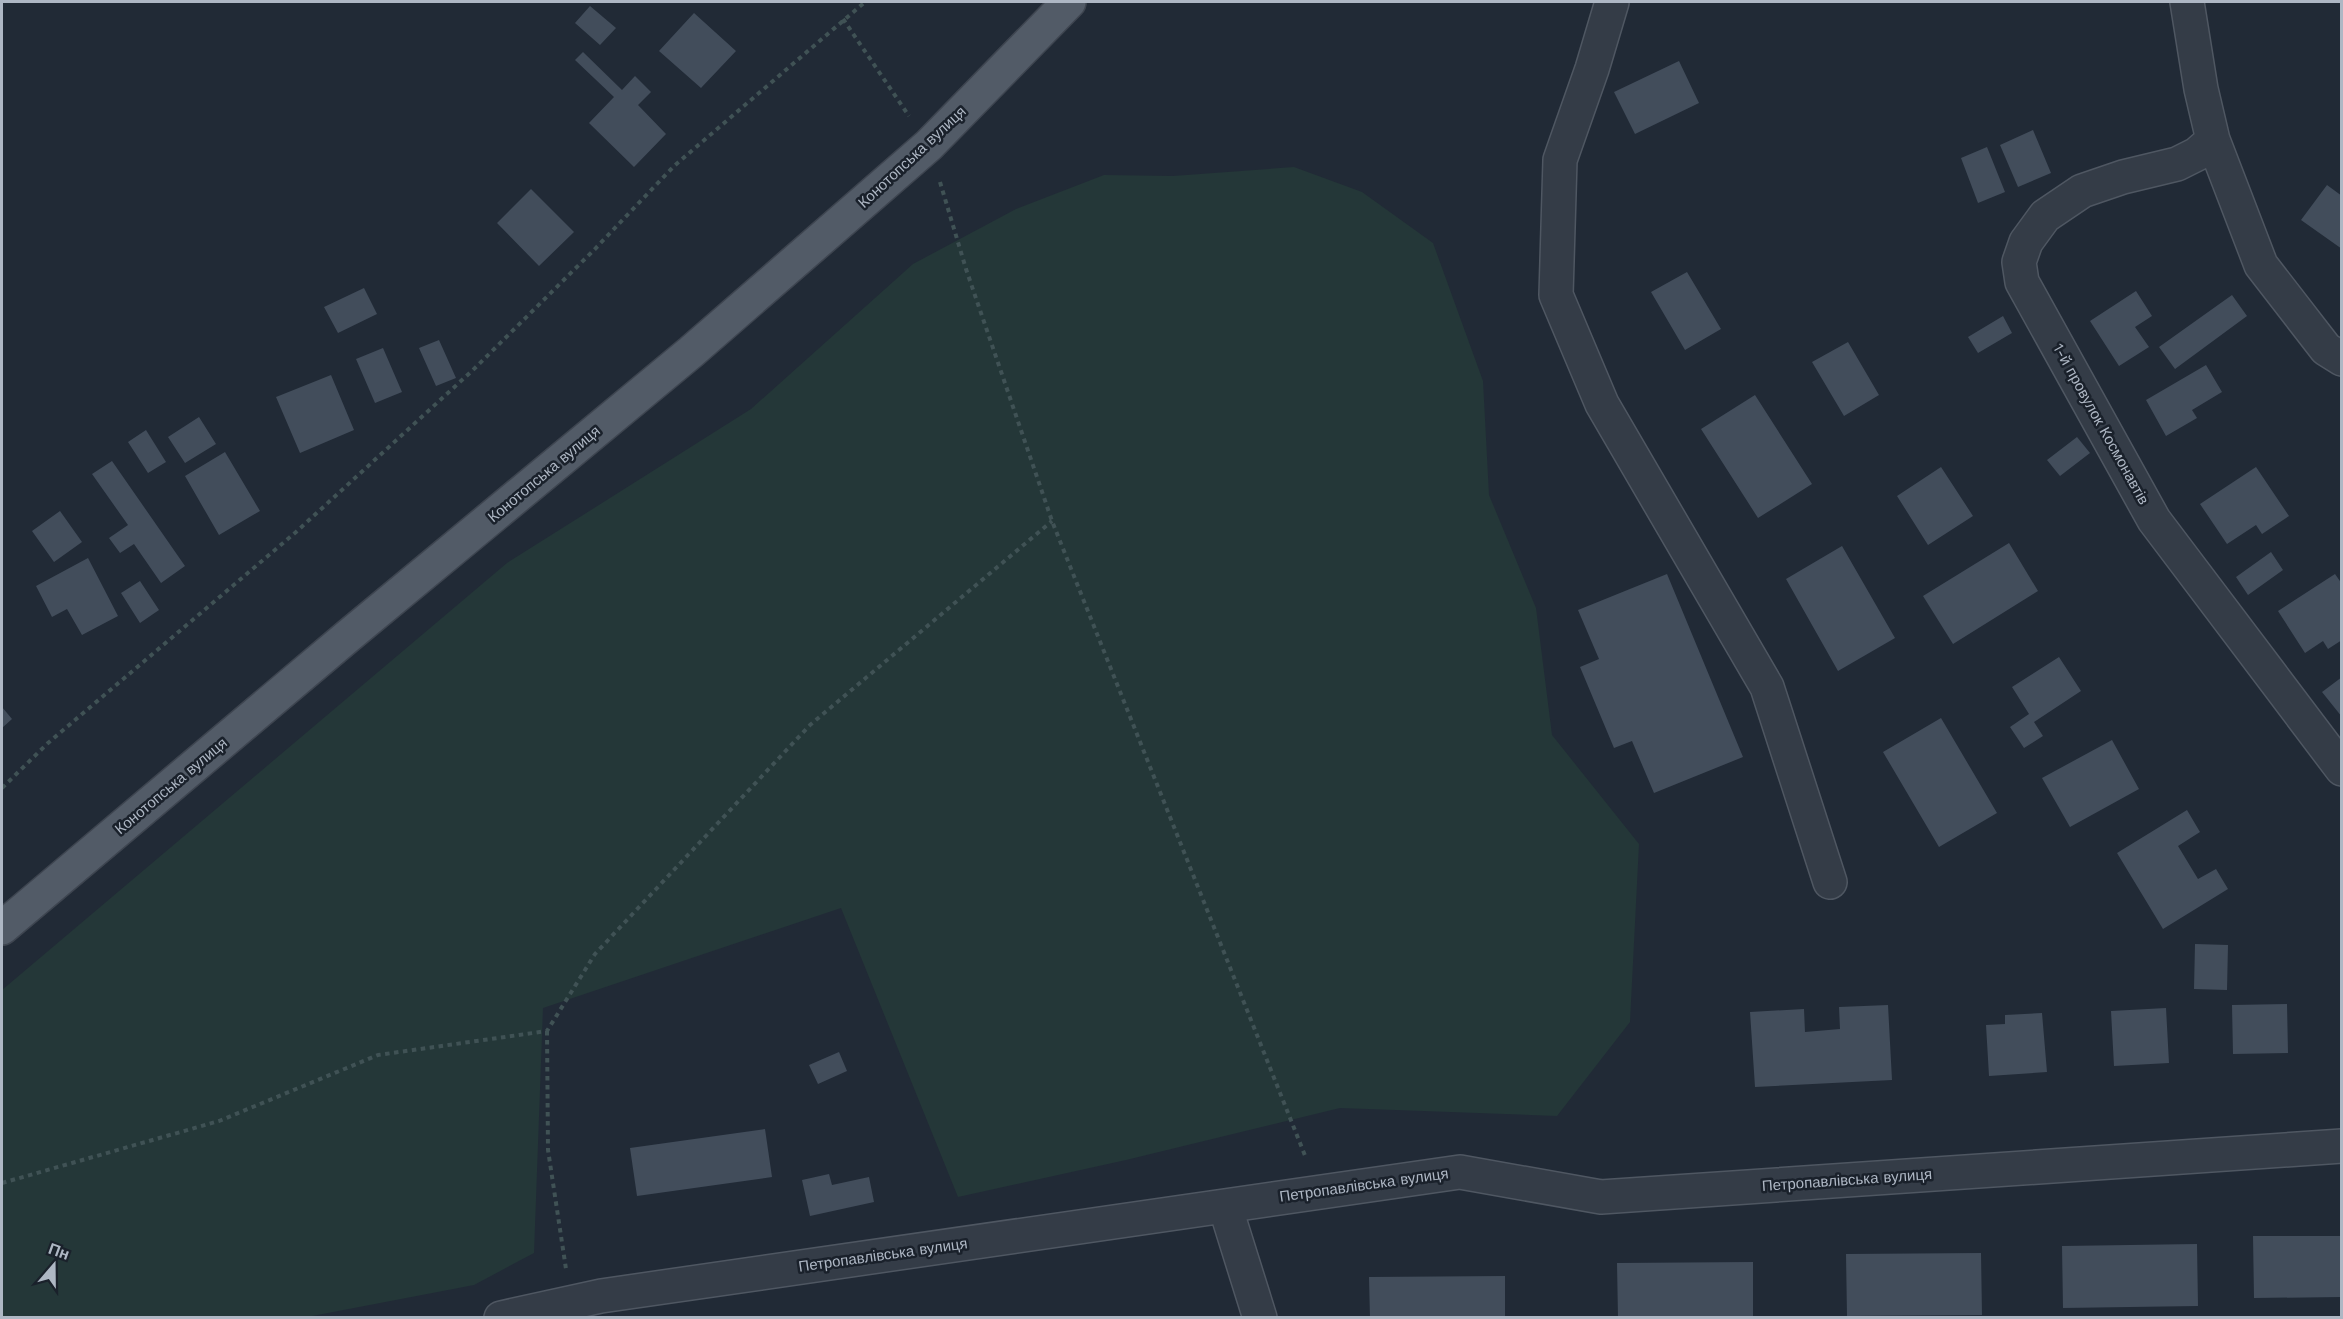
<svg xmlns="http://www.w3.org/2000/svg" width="2343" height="1319" font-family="'Work Sans',sans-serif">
  <rect width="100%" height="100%" fill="#212a36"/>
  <path fill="#243738" d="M1294,167L1362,192L1433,243L1483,381L1489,495L1536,608L1552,735L1639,844L1630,1022L1557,1116L1340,1108L1126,1160L958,1197L841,908L543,1008L534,1253L474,1285L307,1317H2V990L507,563L751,409L913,264L1016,209L1104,175L1173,176Z"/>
  <path fill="#424d5b" d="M590,6L616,28L600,45L575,23Z
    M694,13L736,51L701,88L659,51Z
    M583,52L622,90L635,76L651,92L638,105L666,134L634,167L589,123L614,97L575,60Z
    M1679,61L1699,103L1635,134L1614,92Z
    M2033,130L2051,173L2018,187L2000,145Z
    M1987,147L2005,192L1978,203L1961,158Z
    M2327,185L2342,196V249L2301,220Z
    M531,189L574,232L539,266L497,223Z
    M1687,272L1721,329L1685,350L1651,292Z
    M364,288L377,314L338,333L324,307Z
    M2136,291L2152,316L2135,327L2149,347L2119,366L2090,321Z
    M2232,295L2247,316L2175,369L2159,347Z
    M2003,316L2012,333L1978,353L1968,337Z
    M439,340L456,378L436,386L419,348Z
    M1848,342L1879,395L1844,416L1812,362Z
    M383,348L402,392L375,403L356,359Z
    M2206,365L2222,392L2192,410L2197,418L2166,436L2146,400Z
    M331,375L354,430L300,453L276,397Z
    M1755,395L1812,484L1758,518L1701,429Z
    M199,417L216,444L185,463L168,437Z
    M146,430L166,462L148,473L128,442Z
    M2077,437L2090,453L2060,476L2047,460Z
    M225,452L260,511L219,535L185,476Z
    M112,461L185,566L161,583L134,544L120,553L109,538L128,525L92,474Z
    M1941,467L1973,516L1928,545L1897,496Z
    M2256,467L2289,516L2262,534L2256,525L2227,544L2200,504Z
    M60,511L82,542L54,562L32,531Z
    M2009,543L2038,591L1953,644L1923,596Z
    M1842,546L1895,638L1838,671L1786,579Z
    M2271,552L2283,570L2248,595L2236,577Z
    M88,558L118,616L82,635L67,609L52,617L36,586Z
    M1667,574L1743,757L1654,793L1632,741L1614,748L1580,667L1599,659L1578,610Z
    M2335,574L2342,584V640L2328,649L2323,641L2305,653L2278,611Z
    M140,581L159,610L140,623L121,593Z
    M2059,657L2081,691L2034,722L2043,736L2024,748L2010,727L2029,714L2012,687Z
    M2342,677V717L2322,692Z
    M2,707L12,719L2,728Z
    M1941,718L1997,813L1939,847L1883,752Z
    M2112,740L2139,789L2070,827L2042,778Z
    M2187,810L2200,832L2178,846L2198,879L2216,869L2228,889L2163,929L2117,853Z
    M2195,944L2228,945L2227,990L2194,989Z
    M2287,1004L2288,1053L2233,1054L2232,1005Z
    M1888,1005L1892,1080L1755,1087L1750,1012L1804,1009L1805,1032L1840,1029L1839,1007Z
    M2166,1008L2169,1063L2114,1066L2111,1011Z
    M2042,1013L2047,1072L1989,1076L1986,1025L2005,1024V1015Z
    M839,1052L847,1071L818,1084L809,1065Z
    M765,1129L772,1177L637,1196L630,1148Z
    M829,1174L832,1185L869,1177L874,1202L810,1216L802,1180Z
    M2253,1236H2342V1297L2254,1298Z
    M2197,1244L2198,1306L2063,1308L2062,1246Z
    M1981,1253L1982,1315L1847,1316L1846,1254Z
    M1753,1262V1318H1618L1617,1263Z
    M1505,1276V1318H1370L1369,1277Z"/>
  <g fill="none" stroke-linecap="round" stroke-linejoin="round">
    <g stroke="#4f5762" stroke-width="36">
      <path id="minor" d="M1612,2L1592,69L1560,160L1556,295L1602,404L1767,687L1830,882
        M2187,2L2201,89L2213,140L2261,265L2326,349L2342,359
        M2213,140L2197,154L2177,164L2123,177L2082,191L2045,216L2026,242L2019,262L2022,282L2154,520L2342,769
        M1225,1206L1260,1318
        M501,1318L601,1296L1460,1172L1601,1197L2342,1146"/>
    </g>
    <g stroke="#3e4550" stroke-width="36">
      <path id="primary" d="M2,928L347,637L691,352L929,145L1069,2"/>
    </g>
    <path stroke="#405255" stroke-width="4" stroke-dasharray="4.5 4.5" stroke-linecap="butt" d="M843,19L909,116
      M940,182L966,269L1052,521L1306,1158
      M2,788L48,743L296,532L473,370L594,250L674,166L865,2
      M547,1031L548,1150L566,1269
      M2,1183L219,1121L378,1055L547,1031L595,954L810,725L1052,521"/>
    <use href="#minor" stroke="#343c47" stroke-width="33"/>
    <use href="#primary" stroke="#525b67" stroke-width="33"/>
  </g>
  <g text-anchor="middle" stroke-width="5" stroke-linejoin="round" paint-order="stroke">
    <g font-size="15" fill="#aeb7c4" stroke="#1a212b">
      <text transform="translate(912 157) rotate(-43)" y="5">Конотопська вулиця</text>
      <text transform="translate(2101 424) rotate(61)" y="5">1-й провулок Космонавтів</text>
      <text transform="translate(544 474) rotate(-40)" y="5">Конотопська вулиця</text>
      <text transform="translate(171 786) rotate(-40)" y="5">Конотопська вулиця</text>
      <text transform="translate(1847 1180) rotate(-4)" y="5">Петропавлівська вулиця</text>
      <text transform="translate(1364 1185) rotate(-8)" y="5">Петропавлівська вулиця</text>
      <text transform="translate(883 1255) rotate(-8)" y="5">Петропавлівська вулиця</text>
    </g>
  </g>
  <rect width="2343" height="1319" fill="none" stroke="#aeb7c4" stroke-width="6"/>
  <g transform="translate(54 1265) rotate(20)" stroke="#1a212b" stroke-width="4.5" paint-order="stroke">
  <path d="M0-4.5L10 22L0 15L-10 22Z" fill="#aeb7c4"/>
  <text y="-9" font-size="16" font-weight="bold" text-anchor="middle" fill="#aeb7c4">Пн</text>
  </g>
</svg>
